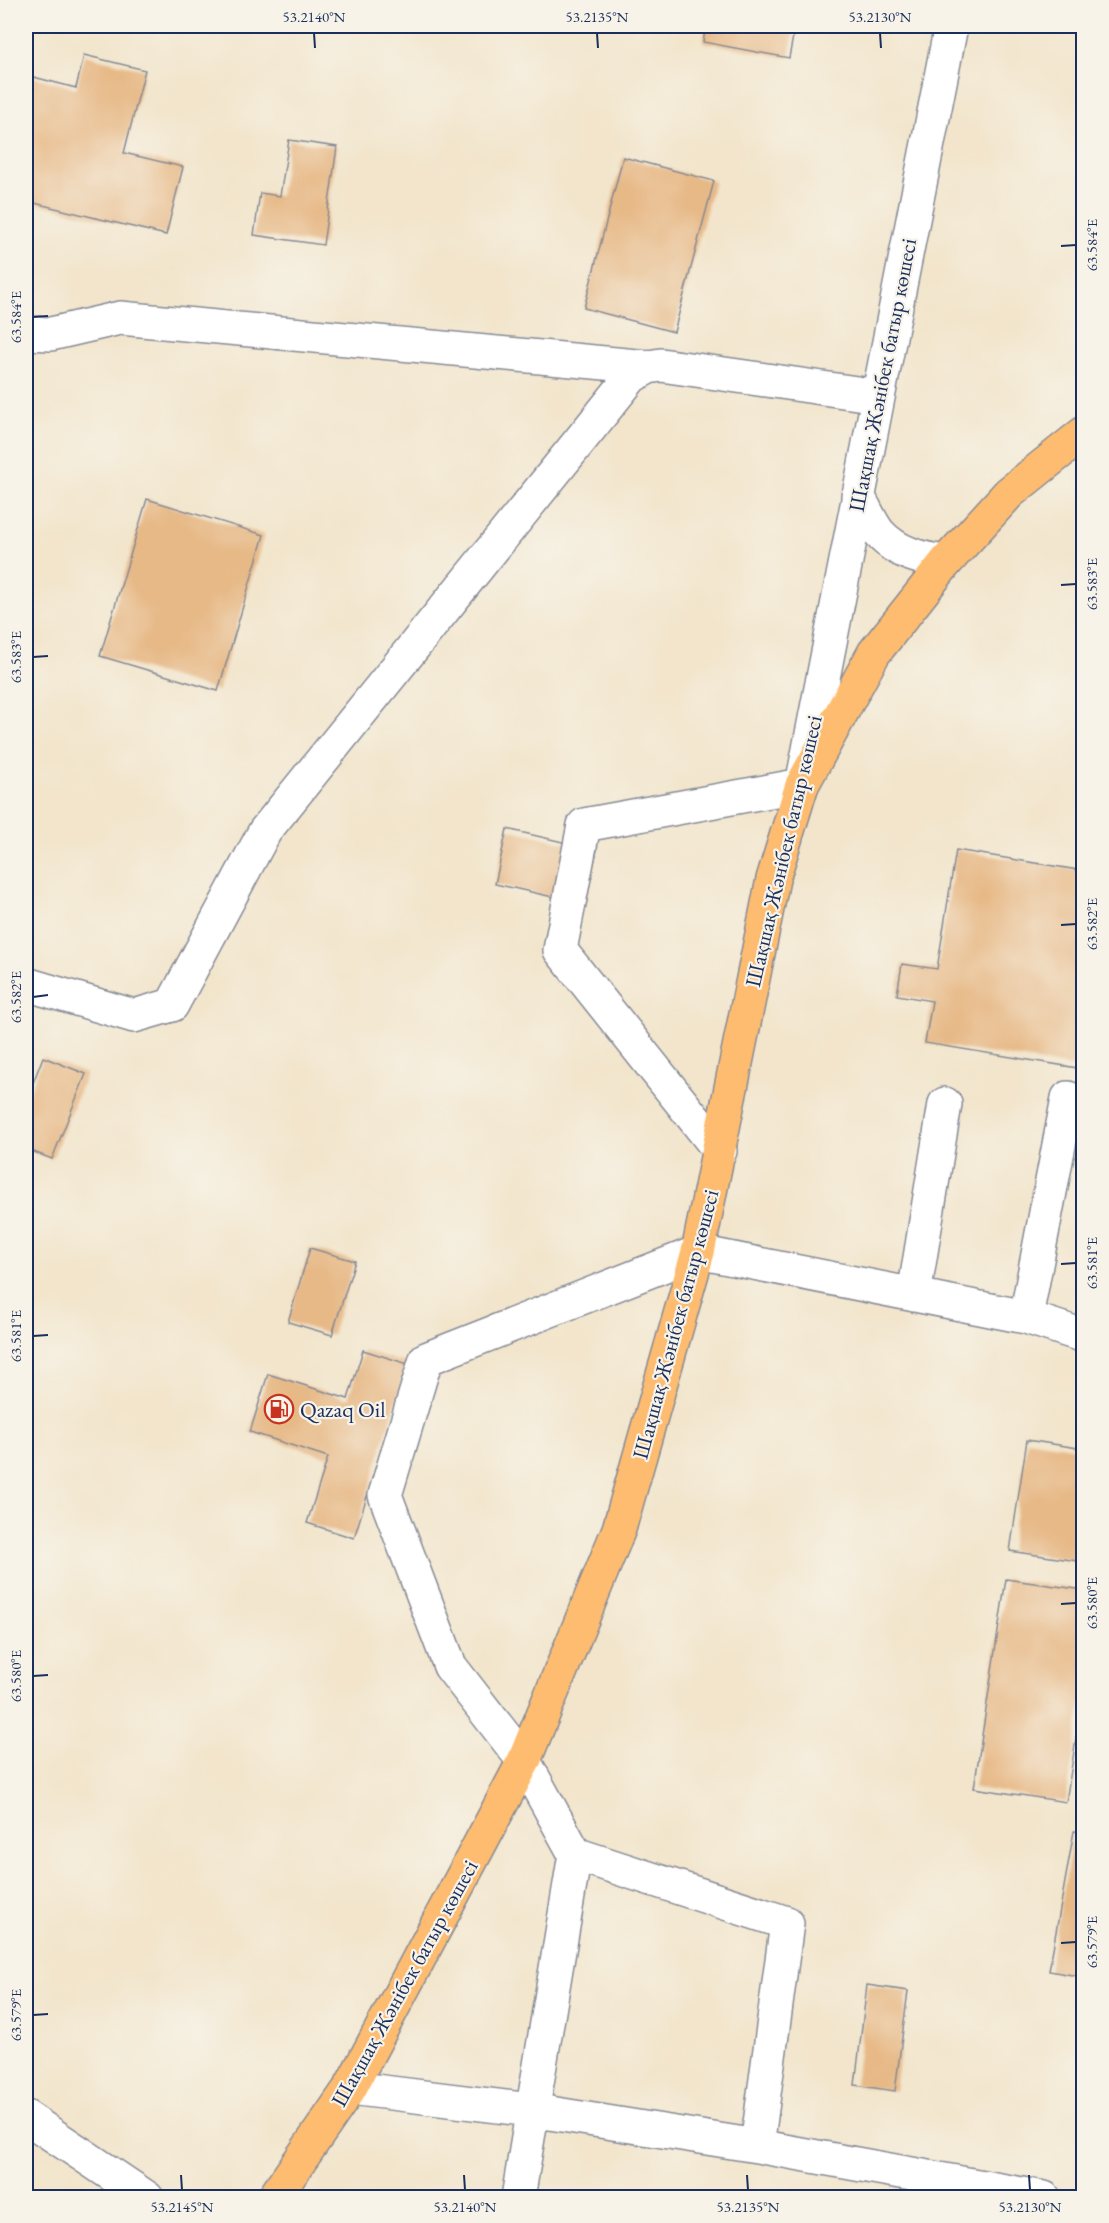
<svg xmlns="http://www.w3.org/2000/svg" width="1109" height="2223" font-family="'EB Garamond',serif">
  <rect width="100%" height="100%" fill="#f7f3e8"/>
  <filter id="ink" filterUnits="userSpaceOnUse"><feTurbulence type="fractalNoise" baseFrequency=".0167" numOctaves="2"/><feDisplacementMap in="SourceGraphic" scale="12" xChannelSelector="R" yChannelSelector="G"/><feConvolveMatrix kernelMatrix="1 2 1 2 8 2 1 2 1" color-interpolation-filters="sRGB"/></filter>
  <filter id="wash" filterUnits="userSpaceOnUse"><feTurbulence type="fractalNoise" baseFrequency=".008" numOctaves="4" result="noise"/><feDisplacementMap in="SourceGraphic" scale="24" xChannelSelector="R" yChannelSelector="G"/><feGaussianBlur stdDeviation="1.35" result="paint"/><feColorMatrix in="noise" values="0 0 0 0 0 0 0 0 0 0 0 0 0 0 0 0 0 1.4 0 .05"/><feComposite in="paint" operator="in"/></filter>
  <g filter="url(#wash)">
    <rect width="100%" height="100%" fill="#f2e5cc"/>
    <g id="blocks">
      <path fill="#e7b987" d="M706,26H795L789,58L703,42Z
        M84,55L145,70L124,153L183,167L166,235L26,201V75L76,88Z
        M289,140L337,147L323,245L254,235L260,193L280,196Z
        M623,157L714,181L674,332L584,308Z
        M147,499L264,535L218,691L100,656Z
        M507,829L597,850L584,904L495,884Z
        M956,850L1084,871V1069L925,1043L932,1001L897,995L902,964L937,969Z
        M43,1057L86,1074L52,1159L26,1149V1101Z
        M1082,1234H1084V1248H1080Z
        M310,1248L355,1261L332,1335L288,1322Z
        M363,1350L408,1364L354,1538L307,1523L328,1457L250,1432L268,1374L348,1399Z
        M1027,1440L1084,1449V1562L1010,1551Z
        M1006,1579L1084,1590V1688L1066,1802L974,1788Z
        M1074,1831L1084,1832V1977L1049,1971Z
        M867,1985L908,1991L895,2091L855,2085Z"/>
    </g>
  </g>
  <g filter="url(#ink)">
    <use href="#blocks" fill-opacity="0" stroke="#868a95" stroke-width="1.5"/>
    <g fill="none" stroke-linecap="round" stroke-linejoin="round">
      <g stroke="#868a95" stroke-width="36">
        <path id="minor" d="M26,333L51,334L120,318L648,367
          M858,496C865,508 871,523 879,533C897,553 921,559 946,562
          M26,984L134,1016L172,1005L265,831L632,376L648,367L661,365L878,396
          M720,1151L560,950L584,825L802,785L951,26
          M914,1295L945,1104
          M1026,1317L1068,1098
          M575,1854L787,1923L757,2146
          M350,2088L531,2110L757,2146L1044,2198
          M26,2117L147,2198
          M518,2198L575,1854L524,1761L450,1666L385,1495L426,1359L698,1252L1026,1317L1084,1336"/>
      </g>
      <g stroke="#868a95" stroke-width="36">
        <path id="major" d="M274,2198L350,2088L524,1761L619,1529L698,1252L773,879L802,785L874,653L946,562L1009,493L1084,433"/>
      </g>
      <use href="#minor" stroke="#fff" stroke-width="33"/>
      <use href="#major" stroke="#febc70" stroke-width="33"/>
    </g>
  </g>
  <path fill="none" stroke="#1b2f5e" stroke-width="2" d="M314,33L315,48M597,33L598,48M880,33L881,48M1061,246L1076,245M33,317L48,316M1061,585L1076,584M33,657L48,656M1061,925L1076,924M33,997L48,995M1061,1264L1076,1263M33,1336L48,1335M1061,1604L1076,1603M33,1676L48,1675M1061,1943L1076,1942M33,2015L48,2014M181,2175L182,2190M464,2175L465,2190M747,2175L748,2190M1029,2175L1030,2190"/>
  <defs>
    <g id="fuel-ring" transform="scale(1.5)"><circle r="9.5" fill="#f7f3e8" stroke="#c8321e" stroke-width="1.5"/><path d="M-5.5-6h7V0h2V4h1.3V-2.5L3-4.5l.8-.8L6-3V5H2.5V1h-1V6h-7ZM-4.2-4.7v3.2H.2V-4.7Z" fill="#c8321e"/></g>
  </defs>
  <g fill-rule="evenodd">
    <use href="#fuel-ring" x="279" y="1409"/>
  </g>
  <g text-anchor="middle" stroke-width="4.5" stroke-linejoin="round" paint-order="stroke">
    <g font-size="22" fill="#1b2f5e" stroke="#f7f3e8">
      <text transform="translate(882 375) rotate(-79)" y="8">Шақшақ Жәнібек батыр көшесі</text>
      <text transform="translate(783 851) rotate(-77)" y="8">Шақшақ Жәнібек батыр көшесі</text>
      <text transform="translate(675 1324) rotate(-75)" y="8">Шақшақ Жәнібек батыр көшесі</text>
      <text transform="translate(404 1983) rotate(-61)" y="8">Шақшақ Жәнібек батыр көшесі</text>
    </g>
    <g font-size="22" fill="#1b2f5e" stroke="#f7f3e8" text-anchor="start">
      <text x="300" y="1417">Qazaq Oil</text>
    </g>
  </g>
  <rect width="1109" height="2223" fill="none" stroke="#f7f3e8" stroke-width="66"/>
  <rect x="33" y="33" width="1043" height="2157" fill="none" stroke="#1b2f5e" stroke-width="2"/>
  <g font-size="15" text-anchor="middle" fill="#1b2f5e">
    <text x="314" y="22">53.2140°N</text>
    <text x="597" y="22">53.2135°N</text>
    <text x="880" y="22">53.2130°N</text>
    <text transform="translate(1092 245) rotate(-90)" y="5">63.584°E</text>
    <text transform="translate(16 317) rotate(-90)" y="5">63.584°E</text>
    <text transform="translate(1092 584) rotate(-90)" y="5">63.583°E</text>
    <text transform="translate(16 657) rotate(-90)" y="5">63.583°E</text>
    <text transform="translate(1092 924) rotate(-90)" y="5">63.582°E</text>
    <text transform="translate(16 997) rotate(-90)" y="5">63.582°E</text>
    <text transform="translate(1092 1263) rotate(-90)" y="5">63.581°E</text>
    <text transform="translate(16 1336) rotate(-90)" y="5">63.581°E</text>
    <text transform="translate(1092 1603) rotate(-90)" y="5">63.580°E</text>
    <text transform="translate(16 1676) rotate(-90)" y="5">63.580°E</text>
    <text transform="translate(1092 1942) rotate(-90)" y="5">63.579°E</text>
    <text transform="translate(16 2015) rotate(-90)" y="5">63.579°E</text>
    <text x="182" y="2212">53.2145°N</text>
    <text x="465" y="2212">53.2140°N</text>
    <text x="748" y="2212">53.2135°N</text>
    <text x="1030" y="2212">53.2130°N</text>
  </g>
</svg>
